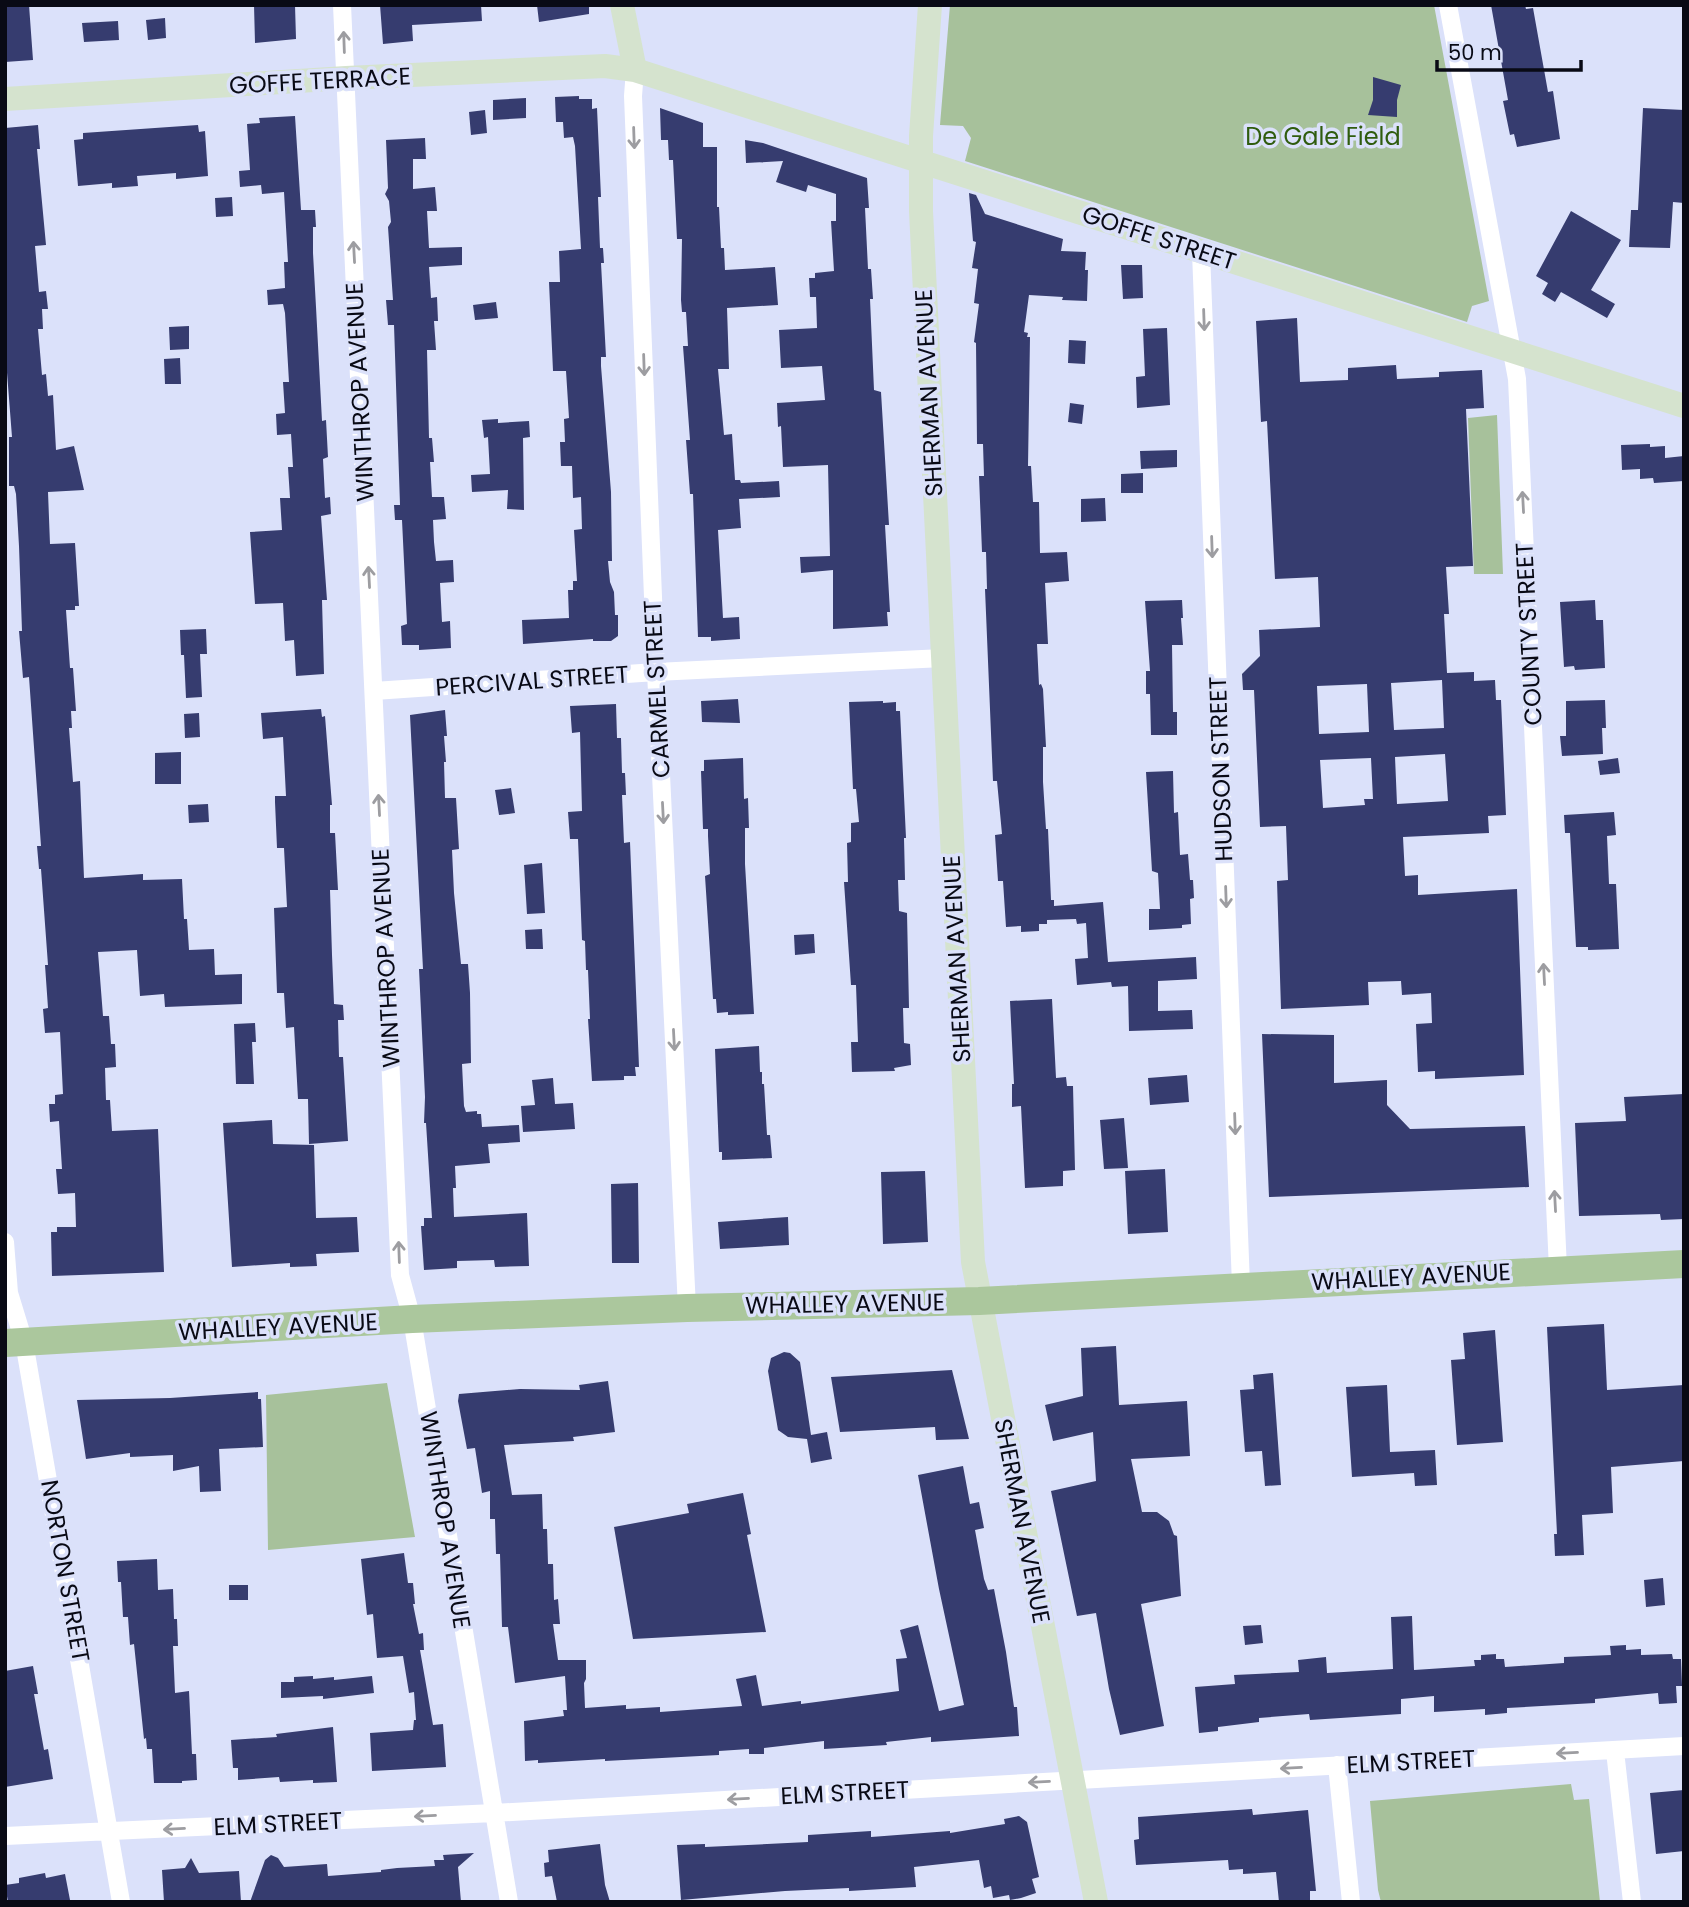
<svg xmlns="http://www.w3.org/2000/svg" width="1689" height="1907" font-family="Poppins,sans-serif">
  <rect width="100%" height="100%" fill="#dbe1fa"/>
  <path fill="#a7c19b" d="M950,5H1434L1489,301L1472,306L1467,322L965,161L971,138L963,126L940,125Z
    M1497,415L1503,574H1474L1468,418Z
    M387,1383L415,1537L268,1550L266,1395Z
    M1571,1784L1574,1800L1589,1799L1600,1902H1381L1378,1890L1370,1801Z"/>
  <path fill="#363c6f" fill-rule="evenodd" d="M5,5H29L33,60L5,62Z
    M254,5H295L296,39L255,43Z
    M380,5H481L482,21L412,25L413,41L383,44Z
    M537,5H589V14L539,22Z
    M1491,5H1525L1526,9L1533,8L1548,92L1553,91L1560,139L1517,147L1514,134L1510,135L1503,101L1508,100Z
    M165,18L166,38L148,40L146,20Z
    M118,21L119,40L84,42L82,23Z
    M1373,77L1401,85L1397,100V117L1368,115L1373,100Z
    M579,96V99H592V109L597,108L601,197H598L600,248H603L604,263H601L606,357H601V366L611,492L612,561H608L610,582L614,592L615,615H618V636L611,641H593V639L523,644L522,620L569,618L568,590H573V581H577L574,530L582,529L581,497L573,498L572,466H561L560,442H565L564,419L569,418L566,371H553L549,282H560L559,251L581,249L575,146L573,137L564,138L563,122H556L555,97Z
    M526,98V118L493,120V100Z
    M660,108L703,123V147H717V207H719L721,248H724L725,270L775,267L778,305L727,308L729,369H718L724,435L732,434L735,480H740L741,483L779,481L780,497L739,499L741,528L718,530L723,618L739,617L740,639L711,641V637H698L693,494H690L686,440H690L683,346H688L686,312H682L681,300L682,239H677L673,160H669L668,140H661Z
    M1643,108L1684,110V203L1673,202L1670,248L1629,247L1631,210H1638Z
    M485,110L487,133L471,135L469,112Z
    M295,116L301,210H315L316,227H313V253L316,307L322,421L326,420L328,457L323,459L325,498L330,497L331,514L321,516L327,600H322L324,674L296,676L294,640L285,641L283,603L255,604L250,532L282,530L280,498H290L288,467H293L291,434L277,435L276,414L285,413L283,382H289L285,313L283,304L268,305L267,290L285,288L284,262H288L284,192L262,194L261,185L240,187L239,171L250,170L247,124L260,123L259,118Z
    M38,125L40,149H37L46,245L35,246L39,292L46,291L48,309H42L43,329H38L42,375L46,374L48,396L53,395L56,450L74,446L84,490L48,492L50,544L75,543L79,606H75V610H66L70,668H73L76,711H71L72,728H69L73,782L80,781L84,878L143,874V880L182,879L184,919H187L189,950L214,949L215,975L242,974V1004L165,1007L164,994L140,996L137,950L98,952L103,1016H109L111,1044H115L116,1067L105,1068L106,1100H110L112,1131L158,1129L164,1272L52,1276L51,1232H57V1227H76L75,1193L58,1194L56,1169H62L59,1121L50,1122L49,1104H55V1095L63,1094L60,1032L45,1033L43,1009L48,1008L45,965H48L41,869H39L37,846H41L29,677L23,678L19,631H22L19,546L16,494L14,486H9V437H12L5,347V128Z
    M198,125L199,132L205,131L208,176L176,179V173L137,176L138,186L112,188V183L78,186L74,140L83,139V133Z
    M425,138L426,159H413V189L435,187L437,211H427L429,248L462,247V265L429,267L431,298L437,297L438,321H434L436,350H427L429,438H432L434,462H430L432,497H444L446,519L433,520L434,542L436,561L453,560L454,582L440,583L442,622L450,621L451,648L419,650V645H402L401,626L407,624L402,520H395L394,505H400L394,325H388L386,300H393L388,227L391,222L389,201L385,194L388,188L386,140Z
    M745,140L763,143L867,178L869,208H865L868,269H871L873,299H870L874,390L881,392L889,525H885L890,612H887L888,626L833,629V570L801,573L800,557L830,556L828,465L783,467L781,426L778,427L777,403L825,400L822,366L781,368L779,330L817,328L816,297H810L809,278H815V273L834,271L831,221H836V194L808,185L806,192L776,182L783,161L746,163Z
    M969,193L976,195L985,214L1063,239L1061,251L1086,252L1085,270H1088L1087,301L1062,300L1063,297L1029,295L1024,332L1028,333L1027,337H1030L1028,466H1031L1033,502H1039L1040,553L1067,552L1069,581L1045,583L1048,644H1037L1039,685L1041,684L1043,689L1046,747H1043V782L1046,829H1048L1051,900H1054V906L1103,902L1108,962L1196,957L1197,979L1158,981V1011L1192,1010L1193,1029L1129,1031L1128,986L1112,987L1111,982L1077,985L1075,959L1088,958L1086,923L1077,924L1076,919L1047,920V924H1039V931L1021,932V926L1006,927L1003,881H998L995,835L1002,834L997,781H993L985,589H987L986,552H982L979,476H984L983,444H977L976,343L974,342L979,304L974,303L978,269L972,268L976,242L973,241Z
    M232,197L233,216L216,217L215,198Z
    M1571,211L1621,240L1591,290L1615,304L1607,318L1561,292L1555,302L1542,294L1548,283L1536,276Z
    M1121,265H1142L1143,298L1123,299Z
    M496,302L498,318L475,320L473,305Z
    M1297,318L1300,382L1348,380V368L1396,365L1397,379L1439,377V372L1482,370L1484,408L1466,409L1473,566L1446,567L1449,614H1444L1447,673L1474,672V681L1495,680L1496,700H1501L1506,815L1488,816L1489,833L1403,837L1405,876L1418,875V895L1517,889L1524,1075L1435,1079V1071L1418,1072L1416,1024L1432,1023L1431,993L1402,995L1401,981L1368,982L1369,1005L1281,1009L1277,881L1288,880L1286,826L1260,827L1254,690H1243L1242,674L1260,656L1259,630L1320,627L1318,577L1275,579L1267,421L1261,422L1256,321ZM1442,680L1444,728L1394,730L1391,683ZM1367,684L1369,732L1319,734L1317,686ZM1445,754L1448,801L1397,804L1395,757ZM1371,758L1373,799H1364L1365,805L1323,808L1320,760Z
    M189,326V349L170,350L169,327Z
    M1167,328L1170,405L1137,408L1136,377L1145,376L1143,329Z
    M1069,340L1086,341L1085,364L1068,363Z
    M180,358L181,384H165L164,359Z
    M1070,403L1084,405L1082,424L1068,422Z
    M498,419V423L529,421L530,437L523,438L524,510L507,509L508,490L472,492L471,475L490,474L488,437L484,438L482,420Z
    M1650,444V447L1665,446V458L1684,456V481L1654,483L1653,478L1640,479V469L1622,470L1621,445Z
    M1177,450V467L1141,469L1140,451Z
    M1143,473V493H1121V474Z
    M1105,498L1106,521L1081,522V499Z
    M1182,600L1183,618H1181L1183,645H1172L1173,712H1177V735H1151L1150,694H1146V671H1150L1145,601Z
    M1595,600L1596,620H1603L1605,668L1575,670L1574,666L1564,667L1560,602Z
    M206,629L207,654H200L202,697L186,698L184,655H181L180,630Z
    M738,699L740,723L702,722L701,701Z
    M1605,700L1606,728H1602L1603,754L1562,756L1560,736H1566V701Z
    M883,701V703L896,702V711H900L906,838H904L905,880H898L899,911L907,913L909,1008H903L904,1043L910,1044L911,1065L894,1068L895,1071L852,1072L851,1042H858L856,985H851L844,882H848L847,843L851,842V823L859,822L856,789H853L849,702Z
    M616,704L617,738H621L622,773H625L626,795H622L624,843L630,842L639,1067H635L636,1076H624V1080L592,1081L588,1019H590L588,970H586L585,941L582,940L578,839H570L568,812L582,811L580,732L572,733L570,706Z
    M321,709L322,717L325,716L332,805H330V833H335L338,890H330L332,955L334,1004L343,1005L344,1020H338L339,1057H343L348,1141L309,1144L308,1099H298L294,1027L286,1028L284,993H277L274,908L287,907L284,848H277L275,802V796H286L283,737L263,739L261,713Z
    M445,710L447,736H444L446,762H444L445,798H456L459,849L452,850L454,893L461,964H468L470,993L471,1063L462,1064L464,1106L466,1112L477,1111V1114H481L482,1127L519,1125L520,1142L488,1144L490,1163L455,1166L456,1188H453L454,1217L527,1213L529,1266L495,1267L494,1260L457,1261V1268L424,1270L421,1226H424V1218H432L426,1123H424L425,1097L419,969H423L410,715Z
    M199,713L200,737L185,738L184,714Z
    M181,752V784H155V753Z
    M743,758L744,799L748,798L749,828H745V864L754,1014L728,1015V1012L717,1013L716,999H713L705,876L710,874L708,836V829H703L701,771H704V760Z
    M1618,758L1620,773L1600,775L1598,761Z
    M1173,771L1174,813L1178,812L1180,855L1188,854L1190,880H1193L1194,898L1190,899L1191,924L1182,925V928L1149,930V909H1160L1158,873L1152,871L1146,772Z
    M511,788L515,813L499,815L495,790Z
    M208,804L209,822L189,823L188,805Z
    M1614,812L1616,835L1607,836L1609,884H1616L1619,949L1588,950V947H1576L1570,833H1565L1564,815Z
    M542,863L545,913L527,914L524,865Z
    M542,929L543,949H526L525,930Z
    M814,934L815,953L795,955L794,935Z
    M1052,999L1056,1078L1066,1077L1067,1086H1073L1075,1170L1063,1171V1186L1025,1188L1021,1106L1012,1107V1084H1014L1010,1001Z
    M255,1023L256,1042H252L254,1084H236L234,1024Z
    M1262,1034L1334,1035V1083L1387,1080V1105L1410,1129L1525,1126L1529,1187L1269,1197Z
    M759,1046L760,1072H762V1084H764L767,1135H770L772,1158L722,1160V1152H719L715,1049Z
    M1187,1075L1189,1102L1150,1105L1148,1078Z
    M553,1078L555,1104L573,1103L575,1129L523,1132L521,1106L535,1105L532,1080Z
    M1684,1094V1219L1661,1220L1660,1214L1579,1216L1575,1123L1626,1121L1624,1097Z
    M1124,1118L1128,1168L1104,1169L1100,1120Z
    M272,1120L273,1144L314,1145L316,1218L357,1217L359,1252L316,1254L317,1266L290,1267V1263L232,1267L223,1123Z
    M1165,1169L1168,1232L1128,1234L1125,1171Z
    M925,1171L928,1242L883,1244L881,1172Z
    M638,1183L639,1263H612L611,1184Z
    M788,1217L789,1245L720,1249L718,1222Z
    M1604,1324L1607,1390L1684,1385V1461L1611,1467L1613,1513L1582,1515L1584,1555L1555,1556L1554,1534H1557L1547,1327Z
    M1495,1330L1503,1442L1457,1445L1451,1360L1465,1359L1463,1333Z
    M1116,1346L1119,1405L1187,1401L1190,1456L1131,1459L1142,1512H1157L1169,1521L1174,1535L1177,1536L1181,1596L1141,1604L1164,1726L1120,1735L1109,1689L1096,1613L1077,1616L1051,1491L1096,1481L1093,1432L1053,1441L1045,1405L1083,1396L1081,1348Z
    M784,1352L790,1353L800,1362L811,1435L827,1432L832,1459L811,1463L807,1439L788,1437L778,1430L768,1371L771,1358Z
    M952,1370L969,1439L936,1440L935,1427L840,1432L831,1377Z
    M1273,1373L1281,1485L1265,1486L1262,1451L1245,1452L1240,1390L1254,1389L1253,1375Z
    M608,1381L615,1432L573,1437L574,1441L504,1445L512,1495L542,1494L543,1529H547L548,1564H553L554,1600L558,1599L560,1624H553L558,1660H586V1679L584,1683L585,1708L626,1705V1709L660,1707V1712L742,1706L736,1679L756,1675L762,1706L801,1701V1704L899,1691L896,1659L907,1658L900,1630L918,1625L939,1711L964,1705L939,1589L918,1475L963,1466L970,1504L979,1502L984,1528L975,1530L984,1579L988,1590L994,1589L1006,1652L1014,1707H1017L1019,1736L931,1742V1737L886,1742L887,1745L824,1749V1741L764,1748V1754H749V1749L719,1751V1755L605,1761V1759L538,1763V1760L525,1761L524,1721L564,1716L563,1710H567L565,1676L515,1683L508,1627H502L500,1554H496L495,1519H490V1491L482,1493L475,1448L467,1449L458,1401L459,1394L520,1389L580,1390L579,1385Z
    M1387,1385L1390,1452L1435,1450L1437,1485L1415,1486L1414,1473L1352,1477L1346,1387Z
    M258,1392V1399H261L263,1447L219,1449L221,1491L200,1492L199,1466L173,1471V1455L130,1457V1453L86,1459L77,1400L170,1398Z
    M743,1493L751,1534L747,1535L766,1632L633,1639L614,1527L689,1513L687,1504Z
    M404,1553L408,1583H413L415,1604H413L419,1634L423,1633L424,1650H420L433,1725L443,1724L446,1767L372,1771L370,1733L413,1730L414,1720H416L414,1692L409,1693L403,1656L377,1658L373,1614L367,1615L361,1559Z
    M157,1559L158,1590L173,1589L174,1619H177L178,1646H173L175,1693L189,1691L192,1754H196L197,1780L182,1781V1783H154L152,1749H147L146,1738L144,1739L134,1644L130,1645L128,1617H123L121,1582H118L117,1561Z
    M1663,1578L1665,1605L1646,1607L1644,1580Z
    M229,1585H248V1600H229Z
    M1412,1616L1414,1670L1475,1666L1474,1660H1481V1655L1496,1654V1659H1504L1505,1667L1564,1663V1657L1611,1655L1610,1646L1626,1645V1650L1641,1649V1655L1672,1654L1673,1659H1681L1682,1686H1676L1677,1703L1659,1704L1658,1693L1595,1699V1703L1507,1708V1713L1485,1715V1709L1434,1712V1696L1401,1699V1714L1310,1720L1309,1714L1259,1718V1722L1218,1727V1731L1199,1733L1195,1687L1235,1684L1234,1675L1299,1672L1298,1660L1326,1657L1327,1673L1393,1669L1391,1617Z
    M1261,1625L1263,1643L1245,1645L1243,1626Z
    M33,1666L38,1694H34L44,1750L48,1749L53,1779L5,1787V1671Z
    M313,1676V1679L334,1677V1680L372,1676L374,1693L323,1699V1696L281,1698V1682H294V1677Z
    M333,1727L337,1782L313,1783V1780L280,1782L279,1777L238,1780V1768H233L231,1740L277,1737L276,1734Z
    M1684,1790V1851L1656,1854L1650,1793Z
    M1252,1809L1253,1815L1308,1810L1316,1891H1310V1902H1279L1276,1872L1243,1874V1869L1229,1870L1228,1860L1136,1865L1134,1840L1139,1839L1138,1817Z
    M1019,1816L1027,1822L1039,1877L1032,1879L1036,1893L1021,1898L1010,1900L1009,1895L993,1898L991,1886L984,1888L979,1860L914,1867L916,1887L849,1891V1888L785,1891L681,1900L677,1845L705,1844V1847L808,1842V1835L871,1831V1837L950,1831V1833L1005,1824L1004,1819Z
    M600,1844L605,1885L610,1902H557L552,1876L545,1877L544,1863L549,1862L548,1850Z
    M474,1853L458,1867L461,1902H250L265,1860L271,1855L278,1858L284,1867L327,1864L328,1876L381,1872V1870L397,1868L435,1866L434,1860H444L443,1855Z
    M191,1858L199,1873L239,1871L241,1902H164L162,1870L185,1868Z
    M45,1873L46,1878L65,1874L70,1900L8,1902L5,1885L19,1883V1878Z"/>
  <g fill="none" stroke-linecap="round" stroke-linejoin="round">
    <path stroke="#fff" stroke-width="18" d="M342,5L400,1275L412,1319L509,1902
      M1448,5L1517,379L1558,1269
      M635,70L633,96L656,672L687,1308
      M1201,252L1241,1285
      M374,691L656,672L943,658
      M5,1242L9,1293L24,1342L121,1902
      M1615,1751L1632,1902
      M1337,1765L1351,1902
      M5,1836L494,1813L1684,1746"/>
    <path stroke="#d5e3ce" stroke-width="24" d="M622,5L635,70
      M930,5L921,136V211L973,1262L1096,1902
      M5,99L346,78L605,66L635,70L1684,406"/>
    <path stroke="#abc79d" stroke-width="28" d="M5,1343L412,1319L687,1308L979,1301L1684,1264"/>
  </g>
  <defs><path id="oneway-shaft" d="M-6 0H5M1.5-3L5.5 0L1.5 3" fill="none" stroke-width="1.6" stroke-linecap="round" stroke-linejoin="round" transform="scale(1.75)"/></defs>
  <g stroke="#9d9da1">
    <use href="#oneway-shaft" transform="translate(344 42) rotate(-92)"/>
    <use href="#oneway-shaft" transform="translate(634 138) rotate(88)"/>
    <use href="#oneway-shaft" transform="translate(354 252) rotate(-93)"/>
    <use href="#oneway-shaft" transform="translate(1204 320) rotate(88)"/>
    <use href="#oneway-shaft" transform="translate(644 365) rotate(88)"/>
    <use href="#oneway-shaft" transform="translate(1523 502) rotate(-93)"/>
    <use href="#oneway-shaft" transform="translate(1212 547) rotate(88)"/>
    <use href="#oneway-shaft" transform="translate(369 577) rotate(-93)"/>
    <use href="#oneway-shaft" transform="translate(379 805) rotate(-93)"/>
    <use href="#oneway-shaft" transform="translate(663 813) rotate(87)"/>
    <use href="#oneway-shaft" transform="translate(1226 897) rotate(88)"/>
    <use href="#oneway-shaft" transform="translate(1544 974) rotate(-93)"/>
    <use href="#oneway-shaft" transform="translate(674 1040) rotate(87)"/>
    <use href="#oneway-shaft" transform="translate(1235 1124) rotate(88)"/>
    <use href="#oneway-shaft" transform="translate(1555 1201) rotate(-93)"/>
    <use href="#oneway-shaft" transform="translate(399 1252) rotate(-92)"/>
    <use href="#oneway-shaft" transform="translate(1567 1753) rotate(177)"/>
    <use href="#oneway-shaft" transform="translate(1291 1768) rotate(177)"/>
    <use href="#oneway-shaft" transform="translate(1039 1782) rotate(177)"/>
    <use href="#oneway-shaft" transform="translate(738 1799) rotate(177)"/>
    <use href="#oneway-shaft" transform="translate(425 1816) rotate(177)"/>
    <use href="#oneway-shaft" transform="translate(174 1829) rotate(177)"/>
  </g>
  <g text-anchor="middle" stroke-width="7" stroke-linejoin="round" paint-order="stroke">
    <g font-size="24" fill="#090a15" stroke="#dbe1fa">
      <text transform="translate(320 81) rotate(-3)" y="8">GOFFE TERRACE</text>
      <text transform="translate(1159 238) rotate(18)" y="8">GOFFE STREET</text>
      <text transform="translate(360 392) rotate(-93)" y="8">WINTHROP AVENUE</text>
      <text transform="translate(929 393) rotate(-93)" y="8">SHERMAN AVENUE</text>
      <text transform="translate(1529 634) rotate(-93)" y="8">COUNTY STREET</text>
      <text transform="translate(532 681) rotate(-4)" y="8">PERCIVAL STREET</text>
      <text transform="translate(657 689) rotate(-93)" y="8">CARMEL STREET</text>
      <text transform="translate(1221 769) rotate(-92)" y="8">HUDSON STREET</text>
      <text transform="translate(386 958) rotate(-93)" y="8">WINTHROP AVENUE</text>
      <text transform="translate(957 959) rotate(-93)" y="8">SHERMAN AVENUE</text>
      <text transform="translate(1411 1277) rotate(-3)" y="8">WHALLEY AVENUE</text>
      <text transform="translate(845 1304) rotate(-1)" y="8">WHALLEY AVENUE</text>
      <text transform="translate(278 1327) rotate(-3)" y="8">WHALLEY AVENUE</text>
      <text transform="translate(445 1520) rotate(81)" y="8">WINTHROP AVENUE</text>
      <text transform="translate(1022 1521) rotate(79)" y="8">SHERMAN AVENUE</text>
      <text transform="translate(65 1571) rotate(80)" y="8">NORTON STREET</text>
      <text transform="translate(1411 1762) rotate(-3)" y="8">ELM STREET</text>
      <text transform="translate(845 1793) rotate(-3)" y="8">ELM STREET</text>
      <text transform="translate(278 1824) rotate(-3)" y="8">ELM STREET</text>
    </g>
    <g font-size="24" fill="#2f5c0e" stroke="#dbe1fa">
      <text x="1323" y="145">De Gale Field</text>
    </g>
  </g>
  <rect width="1689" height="1907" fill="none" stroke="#090a15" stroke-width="14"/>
  <path d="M1437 60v10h144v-10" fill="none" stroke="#090a15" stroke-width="3.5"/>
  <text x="1448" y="60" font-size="21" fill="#090a15" stroke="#dbe1fa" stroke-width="5" paint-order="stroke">50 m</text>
</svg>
